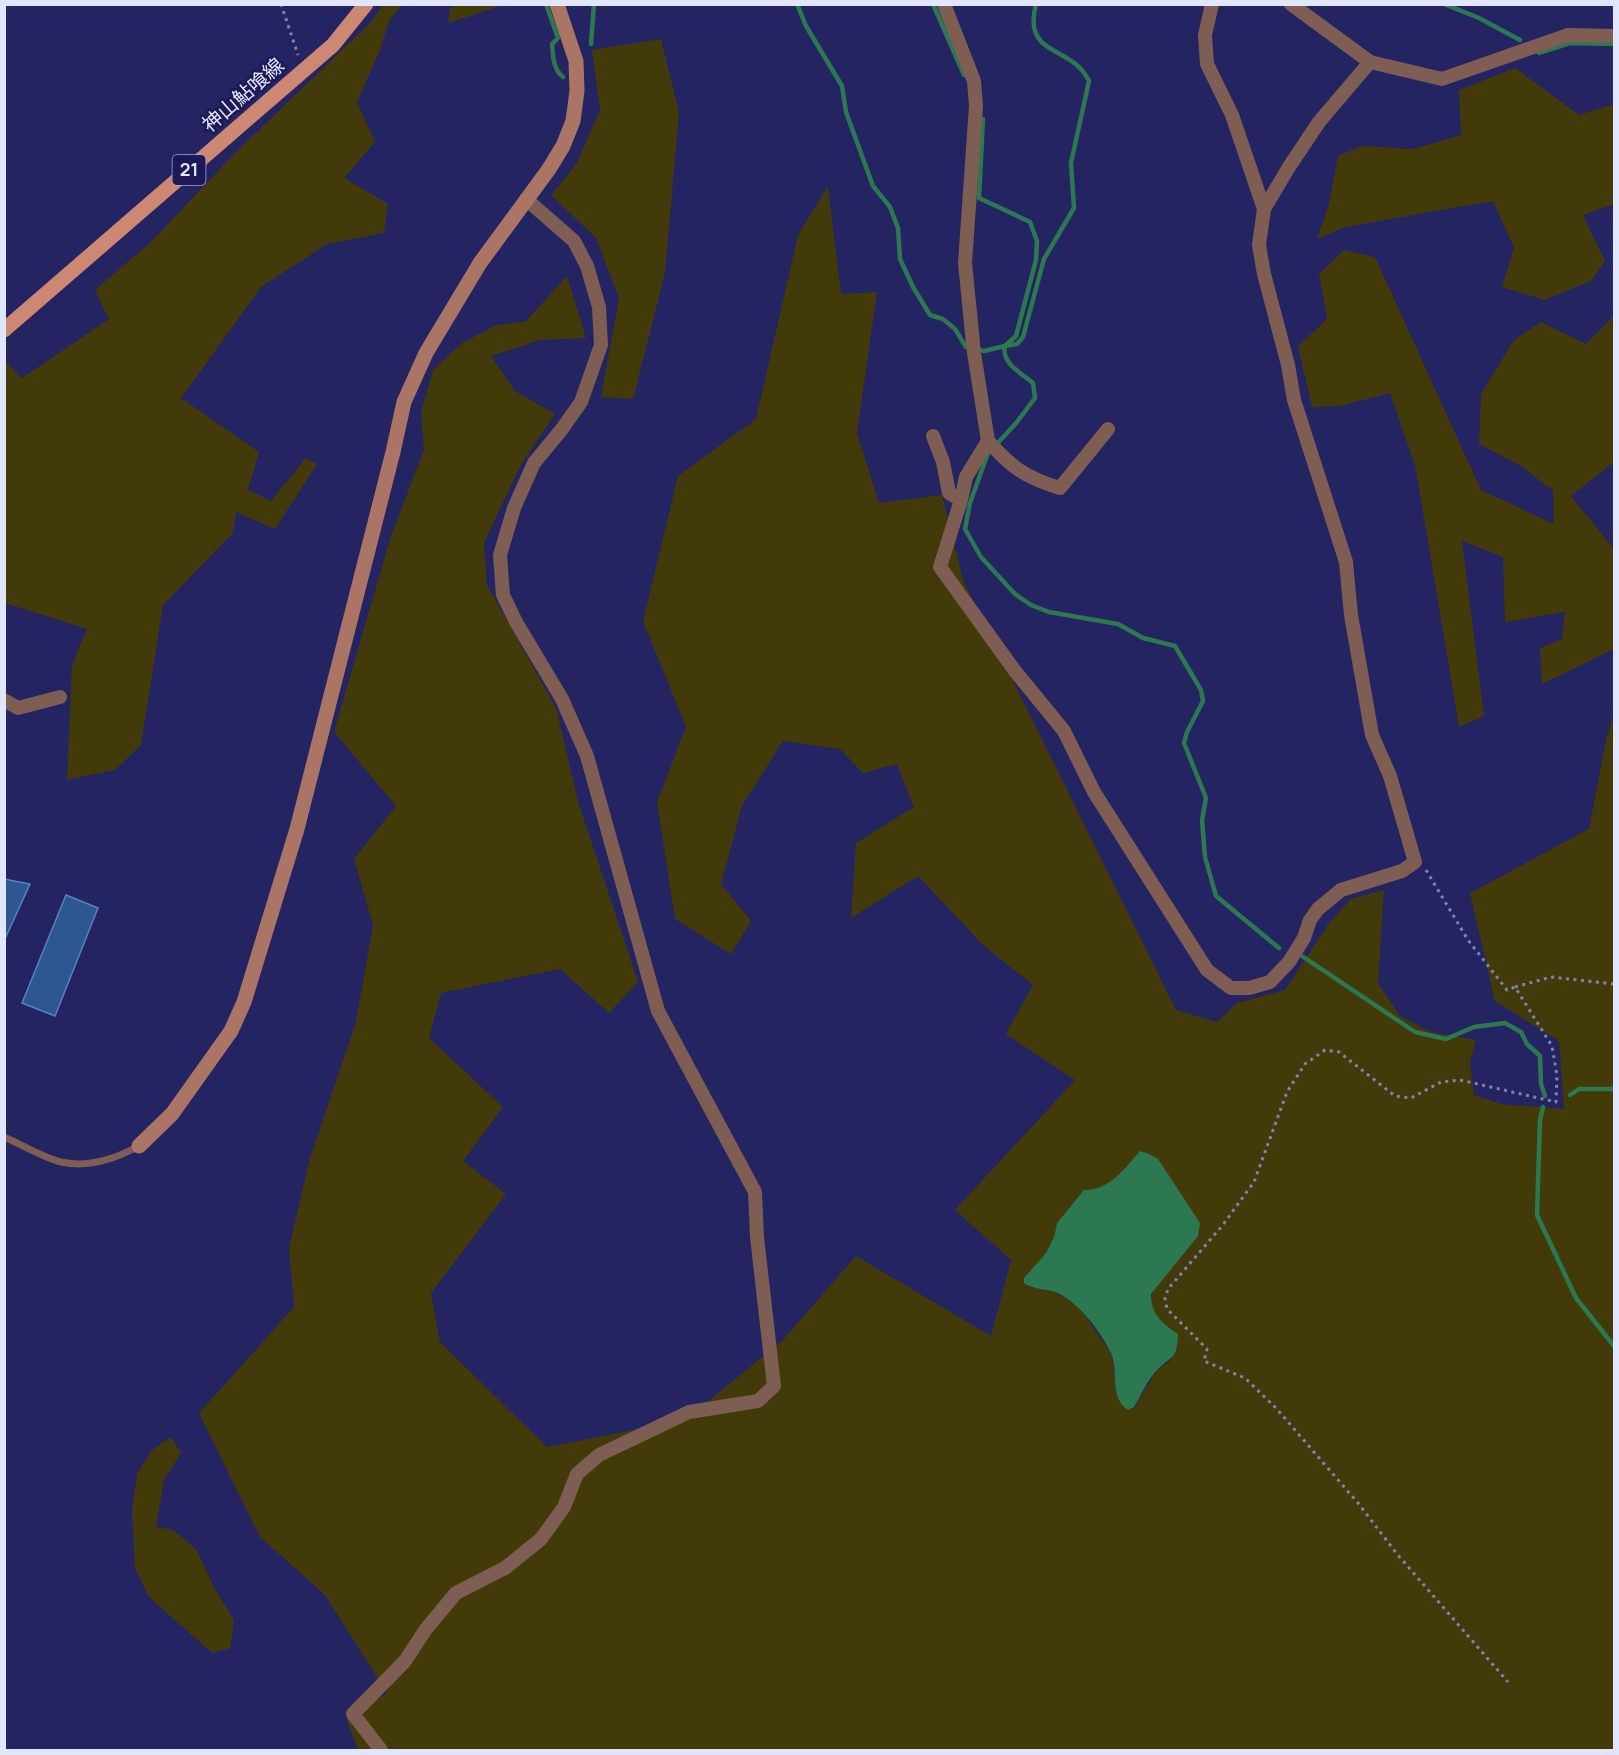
<svg xmlns="http://www.w3.org/2000/svg" width="1619" height="1755" font-family="Manrope,'Noto Sans JP',sans-serif">
  <rect width="100%" height="100%" fill="#242462"/>
  <path fill="#433a09" fill-rule="evenodd" d="M383,5H402L389,21L380,50L357,102L375,142L344,178L388,204L384,233L327,244L261,287L181,398L259,452L248,490L271,501L306,458L317,464L275,529L236,512L233,533L163,605L141,745L115,770L67,780L72,666L87,629L5,603V361L22,378L109,319L95,290L152,241L236,152L370,23Z
    M458,5V4L503,5L448,23L450,9Z
    M661,39L679,113L665,273L633,399L601,397L619,298L596,238L551,195L577,163L600,110L592,50Z
    M1515,68L1579,115L1614,104V204L1583,215L1605,261L1591,281L1544,300L1502,287L1514,248L1493,201L1345,227L1317,239L1329,204L1338,156L1362,146L1413,149L1461,135L1459,90Z
    M828,186L841,294L877,292L857,433L879,503L942,495L963,580L1176,1010L1217,1022L1237,1003L1285,990L1329,923L1351,899L1384,890L1378,983L1400,1016L1431,1032L1476,1040L1470,1062L1474,1095L1501,1104L1564,1109L1559,1041L1495,1001L1470,893L1589,829L1606,740L1614,712V1750H358L346,1718L387,1693L325,1595L260,1537L199,1413L294,1307L289,1248L310,1158L356,1022L373,925L354,859L396,806L334,732L391,536L424,450L421,412L433,370L462,343L497,325L526,321L567,276L586,338L540,340L491,356L515,391L555,414L520,466L484,543L487,585L556,708L579,805L638,982L609,1013L560,969L441,993L429,1038L503,1107L463,1161L506,1194L431,1293L440,1342L547,1447L685,1420L782,1341L856,1256L991,1336L1011,1260L955,1210L1075,1080L1006,1034L1033,985L983,945L918,876L851,918L856,843L914,807L897,764L863,773L840,749L783,741L742,806L721,884L751,921L731,954L675,919L657,802L686,727L643,621L678,476L756,419L798,235ZM1140,1152L1156,1287C1141,1308 1162,1323 1178,1334L1171,1360L1157,1370L1134,1408L1117,1395L1112,1355L1078,1305L1054,1291L1029,1287L1024,1278L1046,1253L1054,1237L1057,1223L1084,1190C1112,1189 1122,1171 1140,1152Z
    M1344,250L1375,257L1481,490L1554,524L1553,491L1521,466L1479,444L1481,394L1514,340L1541,322L1586,344L1614,316V462L1571,496L1614,549V649L1542,684L1540,648L1562,639L1565,612L1505,622L1503,557L1462,541L1484,716L1459,727L1415,465L1390,393L1340,406L1312,407L1298,346L1327,319L1319,274Z
    M171,1437L181,1453L164,1480L156,1527L173,1530L196,1549L216,1591L234,1620L230,1648L212,1653L149,1597L135,1568L132,1510L137,1474L152,1450Z"/>
  <path fill="#2b7851" d="M1140,1151L1147,1153L1158,1159L1200,1223L1198,1236L1151,1294C1151,1315 1162,1323 1178,1334C1177,1360 1173,1354 1157,1370C1148,1379 1141,1396 1134,1407L1128,1410C1109,1398 1119,1371 1111,1353C1101,1332 1077,1300 1055,1292C1044,1288 1033,1290 1024,1283V1278L1046,1253L1054,1237L1057,1223L1084,1190C1110,1190 1124,1169 1140,1151Z"/>
  <g fill="none" stroke-linecap="round" stroke-linejoin="round">
    <path stroke="#2b7851" stroke-width="4.5" d="M546,4L558,38L552,44C553,56 553,69 563,77
      M797,4L806,26L842,86L846,112L873,186L890,207L898,228L900,259L913,287L930,315L943,319L955,329L966,347L984,351L1005,346C1001,363 1021,373 1033,383L1035,398L1017,422L996,445
      M933,4L964,75
      M1444,4L1479,18L1520,40
      M591,44L594,4
      M1539,53L1570,43L1614,44
      M983,119L979,198L1030,222L1037,241L1036,260L1016,336L1005,346
      M1005,346L1017,344L1023,337L1044,259L1074,208L1071,163L1089,81C1072,44 1022,58 1036,4
      M988,453L970,503L965,529L981,557L1015,594L1031,605L1049,612L1118,624L1143,638L1175,646L1201,690L1203,701L1187,732L1184,743L1206,798L1202,820L1205,857L1216,896L1279,948
      M1302,956L1415,1032L1446,1039L1474,1027L1505,1023L1521,1032L1527,1044L1540,1056L1541,1084L1545,1096
      M1570,1095L1579,1089H1614
      M1543,1107L1540,1120L1537,1215L1576,1298L1614,1346"/>
  </g>
  <path fill="#2e5690" stroke="#5882c0" stroke-width="1.5" d="M4,879L30,884L4,941Z
    M66,895L98,908L55,1016L22,1003Z"/>
  <g fill="none" stroke-linecap="round" stroke-linejoin="round">
    <path stroke="#8183ae" stroke-width="3" stroke-dasharray="3 4.5" stroke-linecap="butt" d="M281,4L298,55
      M1426,870L1468,940L1507,990L1515,987L1552,1046L1557,1076L1556,1102L1460,1080L1441,1082L1411,1098L1395,1096L1339,1052L1325,1050L1305,1064L1287,1092L1254,1182L1222,1226L1168,1289L1165,1298L1167,1309L1207,1349L1204,1361L1245,1378L1276,1408L1358,1503L1397,1554L1508,1682
      M1515,987L1551,977L1614,984"/>
    <path stroke="#7e5d52" stroke-width="7" d="M4,1137C23,1145 42,1157 61,1162C88,1168 117,1158 139,1146"/>
    <path stroke="#7e5d52" stroke-width="14" d="M944,4L974,81L976,106L965,263L974,353L988,441L966,477L961,500L940,567L1015,671L1064,731L1094,792L1207,970L1231,988H1249L1270,982L1289,962L1304,938L1310,920L1318,909L1341,890L1402,871L1415,862L1390,776L1372,735L1351,615L1346,562L1294,400L1288,365L1264,274L1259,245L1264,209L1289,167L1319,122L1370,62
      M1212,4L1205,35L1207,64L1232,115L1264,209
      M1291,4L1370,62L1442,79L1568,35L1614,36
      M933,436L943,462L949,493L961,500
      M988,441C1011,467 1026,478 1060,488L1108,429
      M4,700L18,708L60,697
      M381,1750L353,1714L405,1661L426,1629L456,1593L505,1568L541,1539L564,1507L577,1474L599,1455L689,1412L758,1401L774,1386L757,1237L755,1192L658,1011L587,756L562,699L516,622L503,595L500,555L514,508L534,463L562,429L581,402L601,345L599,307L587,266L574,241L526,199"/>
    <path stroke="#ab7565" stroke-width="15" d="M139,1146L172,1114L231,1031L244,1002L297,829L393,452L404,402L426,353L480,263L549,169L563,146L573,121L577,91L576,61L557,4"/>
    <path stroke="#cd8873" stroke-width="15" d="M4,330L333,45L366,4"/>
  </g>
  <g text-anchor="middle" stroke-width="5" stroke-linejoin="round" paint-order="stroke">
    <rect fill="#1c1956" stroke="#a6a8cb" stroke-width="1.5" x="172.5" y="155" width="33" height="30" rx="4.5"/>
    <g font-size="18" font-weight="bold" fill="#e1e6fd">
      <text x="189" y="176">21</text>
    </g>
    <g font-size="20" fill="#e1e6fd" stroke="#1c1956">
      <text transform="translate(243 95) rotate(-41)" y="7">神山鮎喰線</text>
    </g>
  </g>
  <rect width="1619" height="1755" fill="none" stroke="#e1e6fd" stroke-width="12"/>
</svg>
